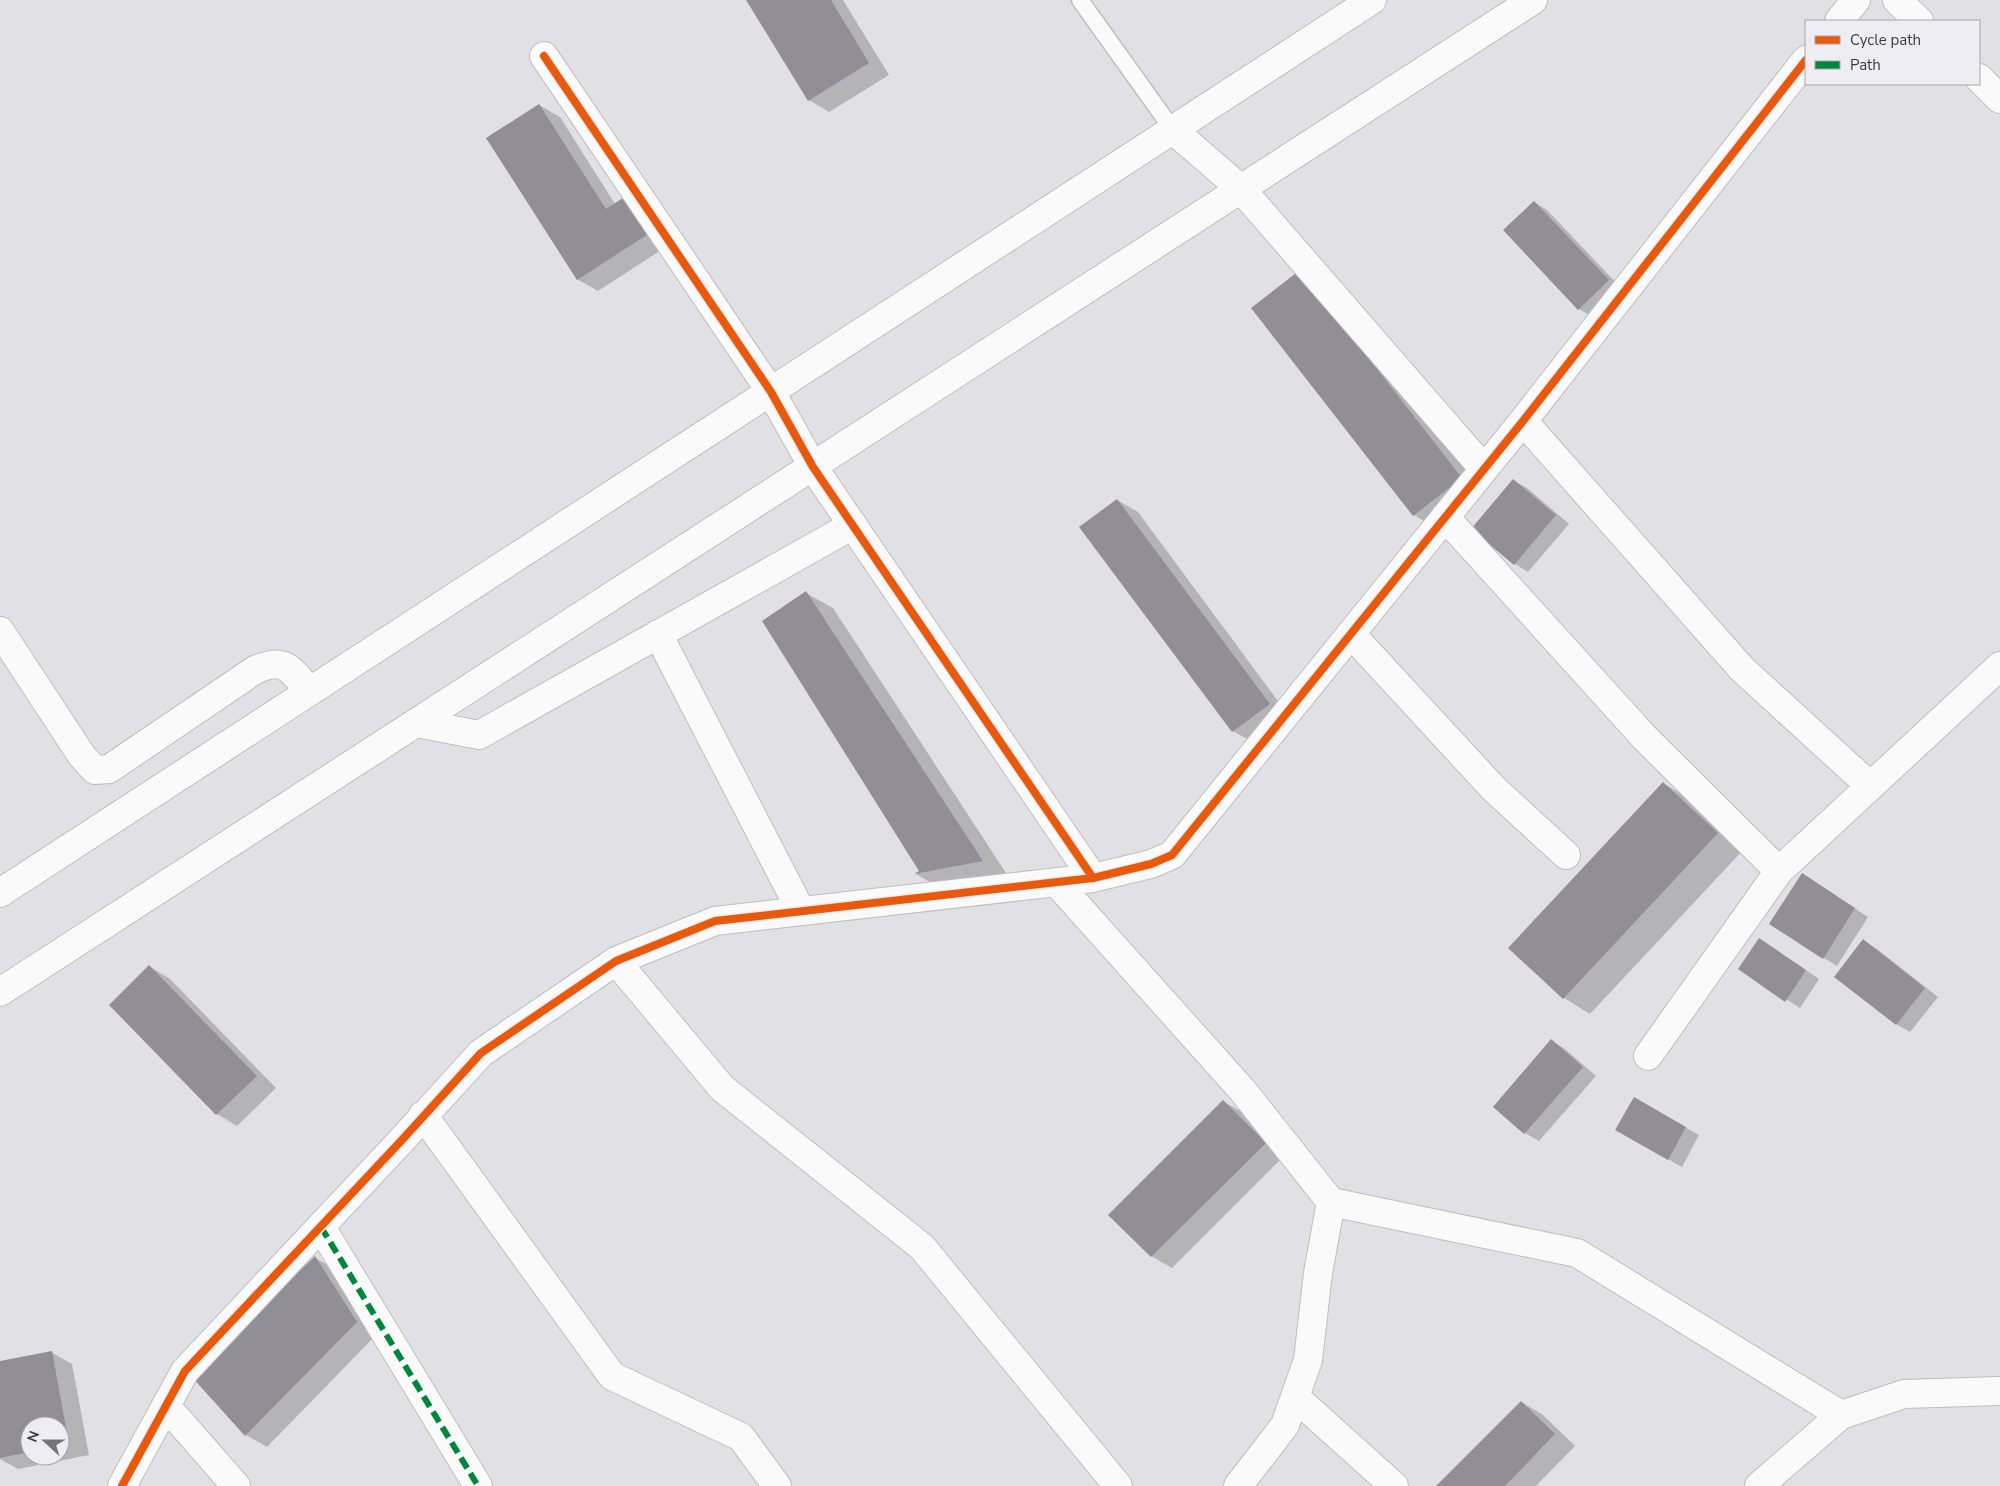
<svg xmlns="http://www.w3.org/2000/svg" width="2000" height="1486" font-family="'Nunito Sans',sans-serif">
  <rect width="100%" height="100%" fill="#e1e1e5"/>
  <path fill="#0003" fill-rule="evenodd" d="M747,0H843L889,75L829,112L809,100Z
    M539,105L560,117L615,204L672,243L598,291L577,279Z
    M1534,202L1547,210L1622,289L1593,317L1579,309Z
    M1321,283L1482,491L1434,527L1414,515L1253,308Z
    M1513,480L1527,488L1569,524L1528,572L1515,564Z
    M1117,500L1138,512L1289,716L1254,743L1233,731Z
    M806,593L833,608L1008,876L942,889L916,874L921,871Z
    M1663,783L1690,799L1744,849L1590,1014L1564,998L1510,948Z
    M1816,883L1868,917L1837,966L1824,958Z
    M1864,941L1877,949L1938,997L1910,1032L1896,1024Z
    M1773,948L1819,979L1800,1008L1739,969Z
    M150,967L170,979L276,1088L237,1126L217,1114L111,1005Z
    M1552,1041L1565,1049L1596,1076L1539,1141L1525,1133L1494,1106Z
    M1634,1099L1699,1135L1682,1167L1616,1130Z
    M1224,1102L1244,1113L1285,1155L1172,1268L1151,1256Z
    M315,1258L336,1269L377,1334L267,1447L246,1435L193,1376Z
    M51,1352L72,1364L89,1455L18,1469L0,1459V1362ZM30,1426H60V1456H30Z
    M1521,1402L1542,1414L1575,1446L1536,1486H1438Z"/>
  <path fill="#928e97" d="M746,0H831L869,63L808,101Z
    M539,104L606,209L629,194L653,231L577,280L486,138Z
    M1534,201L1609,280L1578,310L1503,230Z
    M1300,270L1462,478L1413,516L1251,308Z
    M1513,479L1556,515L1514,565L1471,529Z
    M1117,499L1270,704L1232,732L1079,527Z
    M806,591L983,861L914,874L919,871L762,621Z
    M1663,782L1718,833L1563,999L1508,948Z
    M1802,873L1855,908L1823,959L1769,924Z
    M1759,938L1806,970L1785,1002L1738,969Z
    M1863,939L1925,988L1896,1025L1834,977Z
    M149,965L257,1076L216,1115L109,1005Z
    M1551,1039L1583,1067L1524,1134L1493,1107Z
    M1634,1097L1686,1127L1668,1160L1615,1130Z
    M1223,1100L1266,1143L1151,1257L1108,1215Z
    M315,1256L357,1322L245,1436L191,1376Z
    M52,1351L69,1444L60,1446V1426H30V1452L0,1458V1361Z
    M1521,1401L1555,1434L1505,1486H1436Z"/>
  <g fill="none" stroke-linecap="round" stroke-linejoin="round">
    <g stroke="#bebec0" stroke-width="19">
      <path id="service" d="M1080,0L1173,130"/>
    </g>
    <g stroke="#bebec0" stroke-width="30">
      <path id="minor" d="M1897,0L1919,21
        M1839,21L1856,0
        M544,56L771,392L813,467L1093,878
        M1979,78L2000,99
        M1173,130L1241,189L1484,469
        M1523,421L1742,669L1869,785
        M1445,517L1645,738L1779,871
        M0,631L82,756L95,770L109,769L255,670C286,656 290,670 310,691
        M658,634L801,911
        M1351,634L1494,789L1566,855
        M417,723L479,735L853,525
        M1056,882L1243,1091L1331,1202L1577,1253L1841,1415
        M616,961L722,1088L922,1247L1118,1486
        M1648,1056L1779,871L2000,666
        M423,1115L612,1376L741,1437L777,1486
        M321,1227L478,1486
        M1295,1397L1394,1486
        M166,1406L236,1486
        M122,1486L185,1371L401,1141L481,1053L616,961L715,921L1093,878L1151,864L1172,855L1523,421L1806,60
        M1238,1486L1285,1425L1308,1360L1318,1273L1331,1202
        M1759,1486L1841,1415L1904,1394L2000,1391"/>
    </g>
    <g stroke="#bebec0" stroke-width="30">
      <path id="secondary" d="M0,893L1372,0
        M0,992L1533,0"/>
    </g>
    <use href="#service" stroke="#fafafb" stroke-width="16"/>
    <use href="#minor" stroke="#fafafb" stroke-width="28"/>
    <use href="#secondary" stroke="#fafafb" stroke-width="28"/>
    <path stroke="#00873e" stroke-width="6" stroke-dasharray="12 6" stroke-linecap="butt" d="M321,1227L478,1486"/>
    <g stroke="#ededf3" stroke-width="11">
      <path id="cycleway" d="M544,56L771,392L813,467L1093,878
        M122,1486L185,1371L401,1141L481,1053L616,961L715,921L1093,878L1151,864L1172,855L1523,421L1806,60"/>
    </g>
    <use href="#cycleway" stroke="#e8590c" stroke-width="8"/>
  </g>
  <rect x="1805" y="20" width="175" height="65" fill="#ededf3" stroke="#a6a6aa"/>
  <rect x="1815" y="36" width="25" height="8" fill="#e8590c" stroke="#a6a6aa"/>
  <text x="1850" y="45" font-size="15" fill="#3b3b3d">Cycle path</text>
  <rect x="1815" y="61" width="25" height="8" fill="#00873e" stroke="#a6a6aa"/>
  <text x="1850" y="70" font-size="15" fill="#3b3b3d">Path</text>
  <g transform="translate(45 1441) rotate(291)"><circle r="24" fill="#ededf3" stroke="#a6a6aa"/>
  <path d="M0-4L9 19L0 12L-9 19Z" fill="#757578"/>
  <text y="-8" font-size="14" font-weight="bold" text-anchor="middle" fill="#3b3b3d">N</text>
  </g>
</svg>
